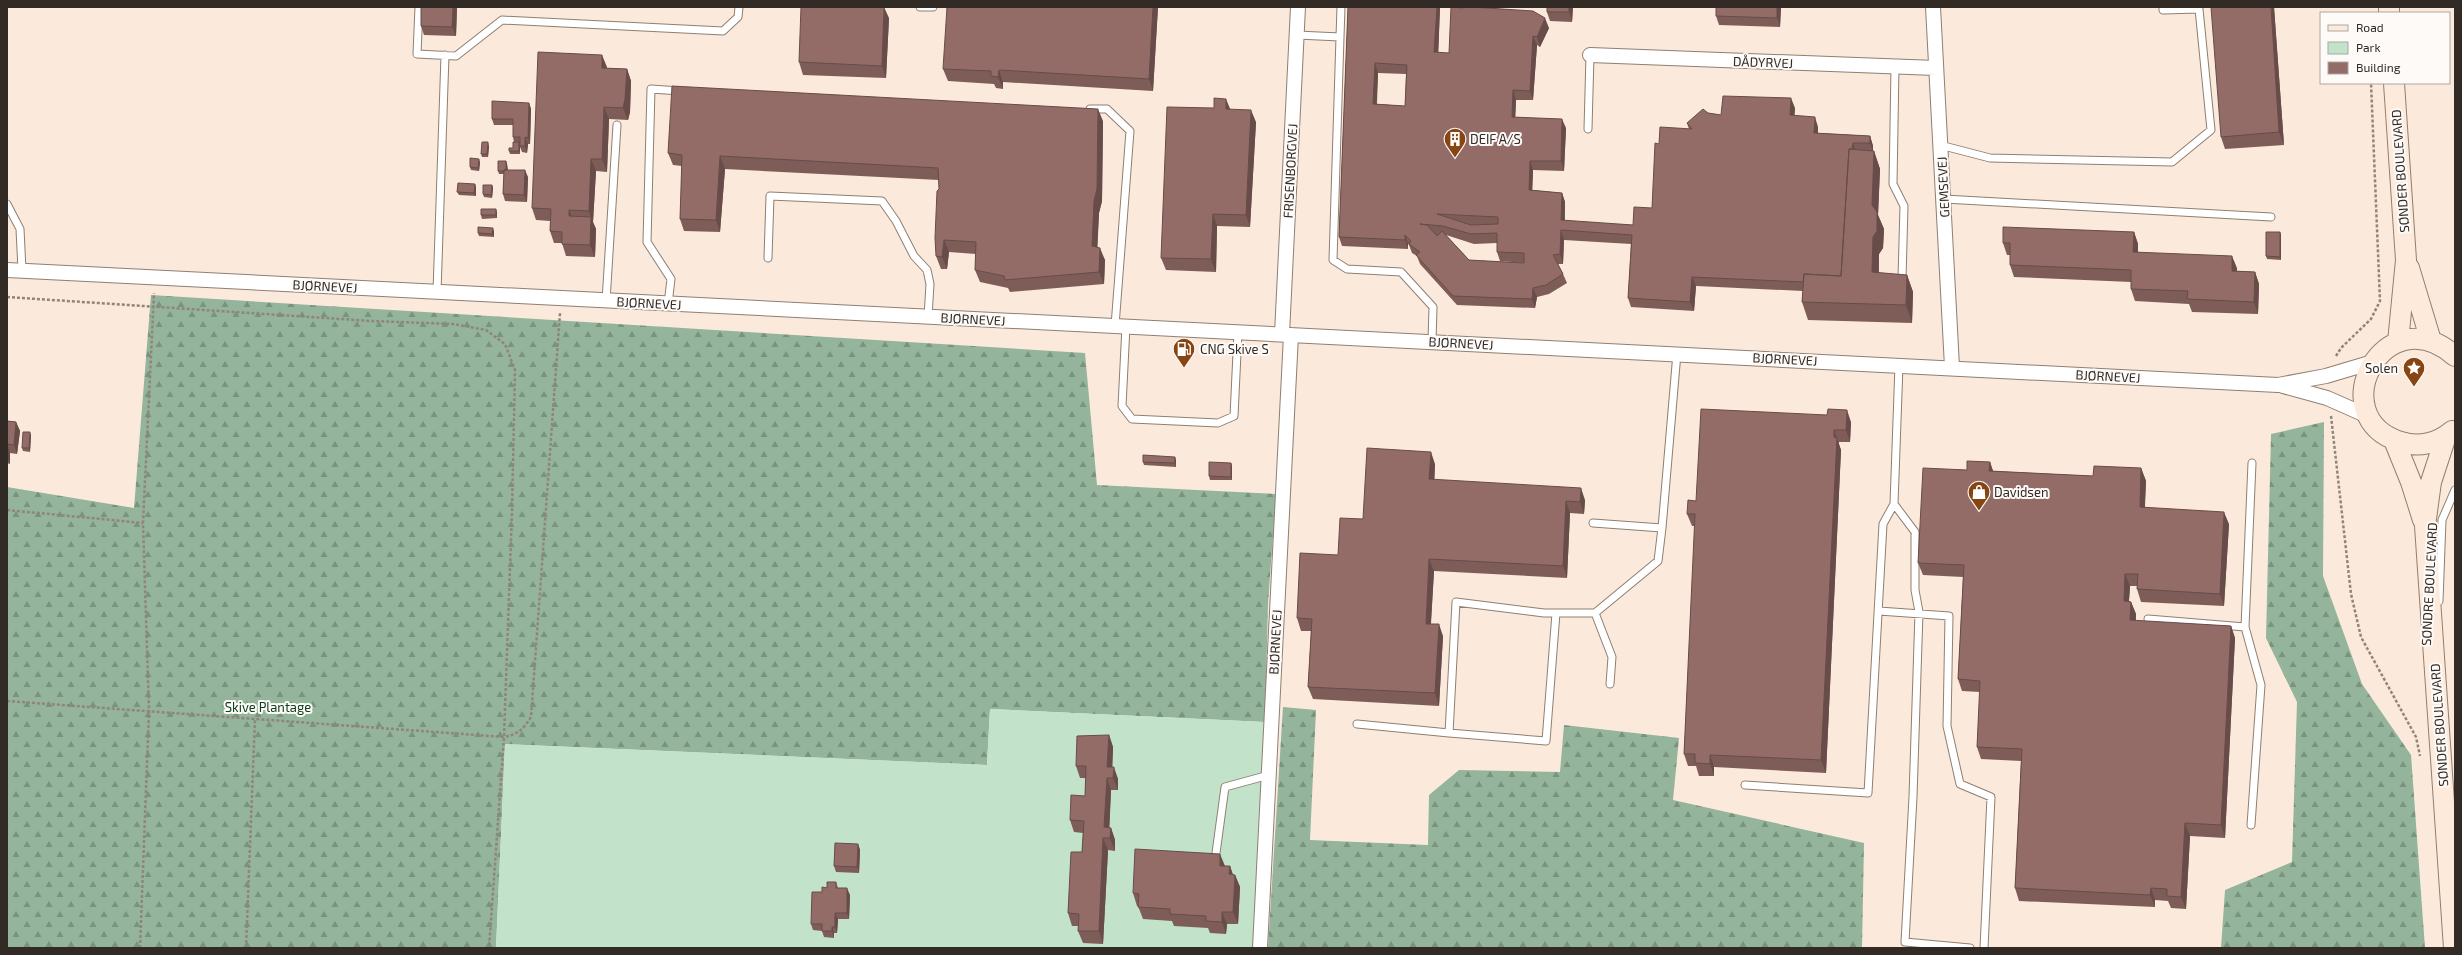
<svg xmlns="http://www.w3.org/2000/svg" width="2462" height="955" font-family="'Exo 2',sans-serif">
  <defs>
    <pattern id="forest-firs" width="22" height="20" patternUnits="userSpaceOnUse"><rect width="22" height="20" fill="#94b49b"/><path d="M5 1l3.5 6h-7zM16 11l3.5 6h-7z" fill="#79937e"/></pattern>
  </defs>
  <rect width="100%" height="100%" fill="#fbeadb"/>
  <path fill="url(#forest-firs)" d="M151,295L1085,353L1097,485L1276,494L1268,604L1265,722L990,709L987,765L505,744L496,948H7V487L134,508Z
    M2324,422L2323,576L2362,684L2411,755L2425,948H2221L2225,890L2292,862L2297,702L2266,638L2271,434Z
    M1283,707L1316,710L1310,840L1428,845L1429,795L1459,770L1560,772L1564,725L1679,738L1673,800L1864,843L1862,948H1268Z"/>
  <path fill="#c2e2c9" d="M990,709L1265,722L1255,948H496L505,744L987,765Z"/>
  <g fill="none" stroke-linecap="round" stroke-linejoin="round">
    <g stroke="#8e7f72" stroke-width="9">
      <path id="service" d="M419,7L417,54L456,56L502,20L723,31L738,17L739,7
        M920,7H933
        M1297,35L1340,37L1341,7
        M1340,37L1333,260L1347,269L1401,272L1433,307L1432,341
        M1895,67L1893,184L1904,206L1902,278
        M1090,109H1107L1130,131L1115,326
        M1588,129L1590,55
        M1940,145L1990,158L2172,162L2211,130L2199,9L2163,10V7
        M1944,199L2271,217
        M7,204L20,229L22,270
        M768,258L770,196L882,201L896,221L914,256L927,270L930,284L928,317
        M437,292L445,55
        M606,301L617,125
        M668,304L671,279L647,242L651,89L680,91
        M1126,326L1122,406L1132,419L1218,423L1234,416L1238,332
        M1894,504L1915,532V590L1919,612L1913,797L1905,942L1970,948
        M1593,523L1662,528L1677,353
        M2439,601L2442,520L2455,490
        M1879,611L1949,616L1947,726L1960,784L1991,797L1984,948
        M1595,613L1612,657L1610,684
        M2148,619L2245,627
        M1357,724L1449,733L1456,602L1544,613H1595L1658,561L1662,528
        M1449,733L1546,741L1556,613
        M1745,785L1868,793L1883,524L1894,504L1899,365
        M2251,825L2261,685L2245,627L2252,463
        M1216,853L1225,787L1269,775"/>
    </g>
    <g stroke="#8e7f72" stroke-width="16">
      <path id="minor" d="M1933,7L1952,367
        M1590,55L1936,68
        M7,270L2278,385L2326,376L2373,362
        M1282,334L1298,7
        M2283,386L2327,398L2370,417
        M1260,948L1291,335"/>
    </g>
    <g stroke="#8e7f72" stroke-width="22">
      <path id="secondary" d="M2389,7V13
        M2394,83L2406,260L2398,342
        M2409,268L2431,341
        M2452,431C2438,443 2419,448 2401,442C2320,417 2385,294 2455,356
        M2446,436L2431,482L2425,526L2454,948
        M2394,440L2411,482L2423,520"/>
    </g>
    <path stroke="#91857b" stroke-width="2.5" stroke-dasharray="3 2" stroke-linecap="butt" d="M7,297L371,321L453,324L486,330L505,344L515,370L512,512L504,737L489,948
      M2336,356L2341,348L2371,319L2380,301L2371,83
      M2331,416L2351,594L2361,637L2416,737L2420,756
      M7,510L143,523
      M7,701L504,737C518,734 523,730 531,717L560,313
      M140,948L149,711L143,523L154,293
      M246,948L255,718"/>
    <use href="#service" stroke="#fff" stroke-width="7"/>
    <use href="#minor" stroke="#fff" stroke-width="14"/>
    <use href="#secondary" stroke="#feeada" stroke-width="20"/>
  </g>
  <path fill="#7e5d59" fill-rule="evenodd" d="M457,7L456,36L424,35L421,26Z
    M1158,7L1153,91L1003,82V89L996,88L994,84L948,81L943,69Z
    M1348,7H1440L1438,53H1449L1463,7H1475V8L1549,28L1540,47L1537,45L1533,100H1516L1515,117L1566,128L1564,171L1533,170L1532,190L1562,193L1565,202V221L1633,225L1652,208L1659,144L1689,129L1687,123L1708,113L1721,115L1795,108L1794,116L1818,127V133L1870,136L1873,146V151H1874L1880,169L1878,215L1884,229L1883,248L1879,254V273L1907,275L1913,292L1912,323L1808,320L1802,302L1803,291L1696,286L1694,311L1631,307L1628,298L1631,244L1564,240L1563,264H1558L1563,274L1567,283L1549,294L1537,297L1535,308L1457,305L1420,264L1417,256L1412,253L1409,245L1408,244V249L1342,246L1339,237ZM1378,73L1406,74L1405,106L1377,104ZM1446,235L1474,244L1497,243V252L1500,261L1524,263L1469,260Z
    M1547,7H1573L1572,22L1550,21L1547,12Z
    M1716,7H1781L1780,27L1719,25L1716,16Z
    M2274,7L2284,145L2225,149L2221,137Z
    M889,18L886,78L803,75L799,62Z
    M607,68L627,69L631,81L630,112L628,120L609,119L607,172L596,171L593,222L596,229L595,257L566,256L562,243H554L550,231V221L536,220L532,208Z
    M529,103L531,109L530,144H528L527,153L522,152L520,147V154H510L509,151L513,148L514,142L513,137V125H494L492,119Z
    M1230,109L1256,122L1250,227L1217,226L1216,272L1166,270L1161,258Z
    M1103,121L1102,201L1099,213L1097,247L1105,260L1104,284L1010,292L1008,288L980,282L975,270L976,254L949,252L947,269H941L936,256L939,189V180L725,169L720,232L684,231L680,219L682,166L673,165L668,153Z
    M489,146L488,157H482L481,154Z
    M506,161L507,164L508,170L528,177L527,202L505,201L503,194L504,174H499L498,171Z
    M480,162L479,171L471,170L470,167Z
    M475,184L476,188V196L459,195L457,192Z
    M492,185L493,188L492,198L484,197L483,194Z
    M497,212V218L482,219L481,215Z
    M494,231V237L479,236L478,233Z
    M2134,232L2138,244V252L2237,268V271L2255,272L2259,284L2258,314L2192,312L2189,304L2135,301L2131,289V282L2014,277L2010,265V255H2007L2003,243Z
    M2280,232L2281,235V260L2267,259L2266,256Z
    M1827,415L1851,422L1850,442H1839V444L1841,450L1826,773L1714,767V776H1699L1696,766H1688L1684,754L1695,526H1692L1687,514L1696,501Z
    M7,421L16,422L20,431L17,454L10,453V464L7,463Z
    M31,435L30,452L23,451L22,448Z
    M1176,460V467L1144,465L1143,462Z
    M1990,462L1993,471L2093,476L2141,468L2146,481L2145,507L2229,524L2224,606L2141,602L2137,589V586H2130L2129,601L2131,602L2136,614V621L2231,626L2235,638L2225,838L2190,836L2186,909L2171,908L2168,901L2155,900V907L2019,901L2015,888L2021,761L1981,759L1977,747L1980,692L1962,691L1958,679L1963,577L1923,575L1918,563L1967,470Z
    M1231,463L1232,466V480H1210L1209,476Z
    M1435,464L1434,480L1585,500L1584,514L1570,513L1567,578L1434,571L1431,624L1443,636L1439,706L1313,699L1308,687L1311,631H1301L1297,618L1338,555L1363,519Z
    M1109,735L1113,747L1112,767L1118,779V790H1111L1109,828H1111L1115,840V851L1108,850L1103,944L1083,943L1078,931V926H1072L1068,913L1082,852L1083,833L1074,832L1070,820L1085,796L1086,778H1080L1076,766Z
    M858,844L860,850L859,873L836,872L834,866Z
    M1225,866H1230L1233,875H1235L1240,887L1238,924H1227L1226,934L1210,933L1208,928L1174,926L1172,921L1143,919L1138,906H1137L1133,893Z
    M836,882L838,888L850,895L849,919H838L837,933H834V938L824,937L822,931L813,930L811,924L822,892L827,888Z"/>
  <path fill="#674c49" d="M453,7H457L456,36L452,27Z
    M884,7L889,18L886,78L882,66Z
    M1153,7H1158L1153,91L1149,79Z
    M1437,7H1440L1438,62L1434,52Z
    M1569,7H1573L1572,22L1569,12Z
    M1777,7H1781L1780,27L1777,18Z
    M2271,7H2274L2284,145L2279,132Z
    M1545,18L1549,28L1540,47L1537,37Z
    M1533,36L1537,45L1533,100L1530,91Z
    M602,55L607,67L606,80L602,68Z
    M1375,63L1378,73L1376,113L1373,104Z
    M627,69L631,81L630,112L628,120L623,108Z
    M999,70L1003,82V89L998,77Z
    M1513,90L1516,100L1515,126L1512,117Z
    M1791,98L1795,108L1794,125L1790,115Z
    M1226,99L1231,111L1226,109Z
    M529,103L531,109L530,144L528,138Z
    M604,107L609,119L607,172L602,159Z
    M1098,109L1103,121L1102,201L1099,213L1097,258L1092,246Z
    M1251,110L1256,122L1250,227L1246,215Z
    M1815,117L1818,127L1817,142L1814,133Z
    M1562,119L1566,128L1564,171L1561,161Z
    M1870,136L1873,146V152L1870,143Z
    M525,137L528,144L527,153L525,146Z
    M488,142L489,146L488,157L487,154Z
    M519,142L520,145V154L519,151Z
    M1853,143L1856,152L1847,293Z
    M1874,151L1880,169L1878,215L1884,229L1883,248L1879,254L1878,290L1872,272L1873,237L1872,205Z
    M720,156L725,169L720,232L716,220Z
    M479,159L480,162L479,171L478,168Z
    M591,159L596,171L593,222L596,229L595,257L590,245L591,218L589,211Z
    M506,161L507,164L508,174L506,171Z
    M1530,161L1533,170L1532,199L1529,190Z
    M525,170L528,177L527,202L524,195Z
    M475,184L476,188V196L474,193Z
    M492,185L493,188L492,198L491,195Z
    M1562,193L1565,202L1564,230L1561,220Z
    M496,209L497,212V218L496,215Z
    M569,210L574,222L569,216Z
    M1213,214L1217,226L1216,272L1211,259Z
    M493,228L494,231V237L492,234Z
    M1561,230L1564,240L1563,264L1560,254Z
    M2134,232L2138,244V264L2133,252Z
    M2280,232L2281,235V260L2280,257Z
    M1405,235L1408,244V249L1405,240Z
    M944,240L949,252L947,269L942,257Z
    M1100,248L1105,260L1104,284L1099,272Z
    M2232,256L2237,268L2236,283L2232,271Z
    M2255,272L2259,284L2258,314L2254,302Z
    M1907,275L1913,292L1912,323L1906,305Z
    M1692,277L1696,286L1694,311L1690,302Z
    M1533,288L1537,297L1535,308L1532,299Z
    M1847,410L1851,422L1850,442L1846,430Z
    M16,422L20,431L17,454L14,445Z
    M1834,430L1841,450L1826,773L1821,760Z
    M30,432L31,435L30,452L29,448Z
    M7,444L10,453V464L7,457Z
    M1431,452L1435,464L1434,492L1429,479Z
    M1175,457L1176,460V467L1175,463Z
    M1990,462L1994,474L1989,471Z
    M1231,463L1232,466V480L1231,477Z
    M2141,468L2146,481L2144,519L2140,507Z
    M1581,488L1585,500L1584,514L1580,502Z
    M1566,501L1570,513L1567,578L1563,566Z
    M2224,512L2229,524L2224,606L2220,594Z
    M1429,559L1434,571L1430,636L1426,624Z
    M2125,574L2130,586L2128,613L2124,601Z
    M2131,602L2136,614L2135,633L2130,620Z
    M1439,624L1443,636L1439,706L1435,693Z
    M2231,626L2235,638L2225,838L2221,825Z
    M1109,735L1113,747L1112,778L1107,767Z
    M1710,755L1714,767V776L1710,764Z
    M1114,767L1118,779V790L1113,778Z
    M1107,778L1111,790L1109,838L1104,827Z
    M2185,823L2190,836L2186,909L2181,897Z
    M1111,828L1115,840V851L1110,838Z
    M1103,838L1108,850L1103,944L1099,931Z
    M858,844L860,850L859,873L857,867Z
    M1220,854L1225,866H1220Z
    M1230,866L1234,878L1229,874Z
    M1235,875L1240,887L1238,924L1233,912Z
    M847,888L850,895L849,919L847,913Z
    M2151,888L2155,900V907L2150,895Z
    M1222,912L1227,924L1226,934L1222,922Z
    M835,913L838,919L837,933L835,927Z
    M832,927L834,933V938L832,931Z"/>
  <path fill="#936c68" stroke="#674c49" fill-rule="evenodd" d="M421,7H453L452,27L421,26Z
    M801,7H884L882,66L799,62Z
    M947,7H1153L1149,79L999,70L998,77L991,76V71L943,69Z
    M1348,7H1437L1434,52L1449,53L1451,7L1463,8V7H1471L1533,11L1545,18L1537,37L1533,36L1530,91L1513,90L1512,117L1562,119L1561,161H1530L1529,190L1562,193L1561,220L1633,225L1634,207L1652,208L1655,143L1659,144L1660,127L1692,129L1687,123L1703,109L1708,113L1721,115L1723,96L1791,98L1790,115L1815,117L1814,133L1870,136V143H1853L1852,149H1849L1841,276L1804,274L1803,282L1692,277L1690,302L1628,298L1632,235L1561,230L1560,254L1553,255L1563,274L1546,285L1533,288L1532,299L1453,296L1416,255L1420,252L1409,244L1411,241L1405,235V240L1339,237ZM1375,63L1407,65L1405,106L1373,104ZM1437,214L1498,217V224L1471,225ZM1420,224L1443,226L1471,234L1497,233V252L1524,253V263L1469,260L1442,231L1437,236L1427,225Z
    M1547,7H1569V12H1547Z
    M1716,7H1777V18L1716,16Z
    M2211,7H2271L2279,132L2221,137Z
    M538,52L602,55V68L627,69L625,99L623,108L604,107L602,159H591L589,211L569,210V216L591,217L590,245L562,244V232L550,231L551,209L532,208Z
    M672,86L1098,109L1097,189L1094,201L1092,246L1100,248L1099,272L1005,280L1004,276L975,270L976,242L944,240L942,257L936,256L935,238L937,191L939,189L938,168L720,156L716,220L680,219L682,155L668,153Z
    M1214,98L1226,99V109L1251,110L1246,215L1213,214L1211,259L1161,258L1167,107L1214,108Z
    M492,101L529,103L528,138L525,137V146H520V137H513V119H492Z
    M482,142H488L487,154H481Z
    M513,142H519V151H509V148H513Z
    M1849,149L1874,151L1872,205L1877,212V231L1873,237L1872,272L1907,275L1906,305L1802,302L1804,274L1841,276Z
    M470,158L479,159L478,168L470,167Z
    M498,161H506V170H504V171H498Z
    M504,170H525L524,195L503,194Z
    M458,183L475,184L474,193L457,192Z
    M483,185H492L491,195L483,194Z
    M481,209H496V215H481Z
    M478,227L493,228L492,234L478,233Z
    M2003,227L2134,232L2133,252L2232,256V271L2255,272L2254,302L2187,299L2188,291L2131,289V270L2010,265V243H2003Z
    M2266,232H2280V257L2266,256Z
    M1701,409L1827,415L1828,409L1847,410L1846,430H1834V437L1837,438L1821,760L1710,755V764L1695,763V754H1684L1695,514H1687L1688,500L1696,501Z
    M7,421L16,422L14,445L7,444V445Z
    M23,432H30L29,448H22Z
    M1367,448L1431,452L1429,479L1581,488L1580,502L1566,501L1563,566L1429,559L1426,624H1439L1435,693L1308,687L1312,619L1297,618L1300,553L1338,555L1340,518L1363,519Z
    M1143,455L1175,457V463L1143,462Z
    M1967,461L1990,462L1989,471L2093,476L2094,466L2141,468L2140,507L2224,512L2220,594L2137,589L2138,574H2125L2124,601L2131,602L2130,620L2231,626L2221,825L2185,823L2181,897L2167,896V889L2151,888L2150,895L2015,888L2022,749L1977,747L1980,681L1958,679L1964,565L1918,563L1923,468L1967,470Z
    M1209,462L1231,463V477L1209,476Z
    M1109,735L1107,767H1114L1113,778H1107L1104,827L1111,828L1110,838H1103L1099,931H1078L1079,914L1068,913L1071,852H1082L1084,821L1070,820L1071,795L1085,796L1086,766H1076L1077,736Z
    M835,843L858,844L857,867L834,866Z
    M1135,849L1220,854V866H1230L1229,874L1235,875L1233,912H1222V922L1206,921V916L1170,914V909L1138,907L1139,894L1133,893Z
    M827,882H836V888H847V913H835V927H832V931H822V924H811L812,892H822V887L827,888Z"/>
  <defs>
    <g id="building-pin" transform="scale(1.15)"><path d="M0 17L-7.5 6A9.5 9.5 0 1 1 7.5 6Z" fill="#874514" stroke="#fdfaf7"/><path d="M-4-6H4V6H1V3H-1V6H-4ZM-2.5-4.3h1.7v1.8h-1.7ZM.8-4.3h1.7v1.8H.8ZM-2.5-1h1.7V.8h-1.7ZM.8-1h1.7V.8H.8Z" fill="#fff"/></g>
    <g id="fuel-pin" transform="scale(1.15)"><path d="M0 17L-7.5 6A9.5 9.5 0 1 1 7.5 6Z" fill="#874514" stroke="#fdfaf7"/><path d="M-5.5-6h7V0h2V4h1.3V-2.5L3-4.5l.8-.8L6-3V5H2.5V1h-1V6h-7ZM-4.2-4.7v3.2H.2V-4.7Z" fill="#fff"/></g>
    <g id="sight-pin" transform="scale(1.15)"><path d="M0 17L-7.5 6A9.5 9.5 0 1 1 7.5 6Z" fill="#874514" stroke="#fdfaf7"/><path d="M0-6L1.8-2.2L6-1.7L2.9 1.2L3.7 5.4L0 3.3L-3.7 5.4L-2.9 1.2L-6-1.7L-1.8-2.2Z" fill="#fff"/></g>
    <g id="shop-pin" transform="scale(1.15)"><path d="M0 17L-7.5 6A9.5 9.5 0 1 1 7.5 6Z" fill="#874514" stroke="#fdfaf7"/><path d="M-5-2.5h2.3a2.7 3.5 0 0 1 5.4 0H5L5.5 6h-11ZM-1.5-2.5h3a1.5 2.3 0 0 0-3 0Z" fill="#fff"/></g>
  </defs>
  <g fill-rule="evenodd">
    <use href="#building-pin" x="1455" y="139"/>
    <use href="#fuel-pin" x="1184" y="349"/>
    <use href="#sight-pin" x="2414" y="368"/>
    <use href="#shop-pin" x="1979" y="492"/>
  </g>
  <g text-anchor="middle" stroke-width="4" stroke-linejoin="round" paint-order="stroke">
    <g font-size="13" fill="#312a25" stroke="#fdfaf7">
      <text transform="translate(1763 62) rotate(2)" y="5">DÅDYRVEJ</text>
      <text transform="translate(1290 171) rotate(-87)" y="5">FRISENBORGVEJ</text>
      <text transform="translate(2400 171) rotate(-94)" y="5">SØNDER BOULEVARD</text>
      <text transform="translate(1943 187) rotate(-93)" y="5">GEMSEVEJ</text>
      <text transform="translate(325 286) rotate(3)" y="5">BJØRNEVEJ</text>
      <text transform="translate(649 303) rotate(3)" y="5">BJØRNEVEJ</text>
      <text transform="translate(973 319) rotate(3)" y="5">BJØRNEVEJ</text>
      <text transform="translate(1461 343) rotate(3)" y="5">BJØRNEVEJ</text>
      <text transform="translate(1785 359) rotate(3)" y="5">BJØRNEVEJ</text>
      <text transform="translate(2108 376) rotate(3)" y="5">BJØRNEVEJ</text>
      <text transform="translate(2429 584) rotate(-87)" y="5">SØNDRE BOULEVARD</text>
      <text transform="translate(1275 642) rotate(-87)" y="5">BJØRNEVEJ</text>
      <text transform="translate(2439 725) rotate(-94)" y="5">SØNDER BOULEVARD</text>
    </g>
    <g font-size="13" fill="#312a25" stroke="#fdfaf7" text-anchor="start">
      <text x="1470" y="144">DEIF A/S</text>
      <text x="1200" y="354">CNG Skive S</text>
      <text x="2398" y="373" text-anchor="end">Solen</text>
      <text x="1994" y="497">Davidsen</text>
    </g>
    <g font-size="13" fill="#0a401f" stroke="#fdfaf7">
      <text x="268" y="712">Skive Plantage</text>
    </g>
  </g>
  <rect width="2462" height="955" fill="none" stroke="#312a25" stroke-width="16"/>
  <rect x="2320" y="12" width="130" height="72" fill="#fdfaf7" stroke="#aba7a3"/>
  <rect x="2328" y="25" width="20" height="6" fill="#feeada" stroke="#aba7a3"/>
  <text x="2356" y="32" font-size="12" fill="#312a25">Road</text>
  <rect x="2328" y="42" width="20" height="12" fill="#c2e2c9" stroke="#aba7a3"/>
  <text x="2356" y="52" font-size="12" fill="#312a25">Park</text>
  <rect x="2328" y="62" width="20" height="12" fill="#936c68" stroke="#aba7a3"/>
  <text x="2356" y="72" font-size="12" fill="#312a25">Building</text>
</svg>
